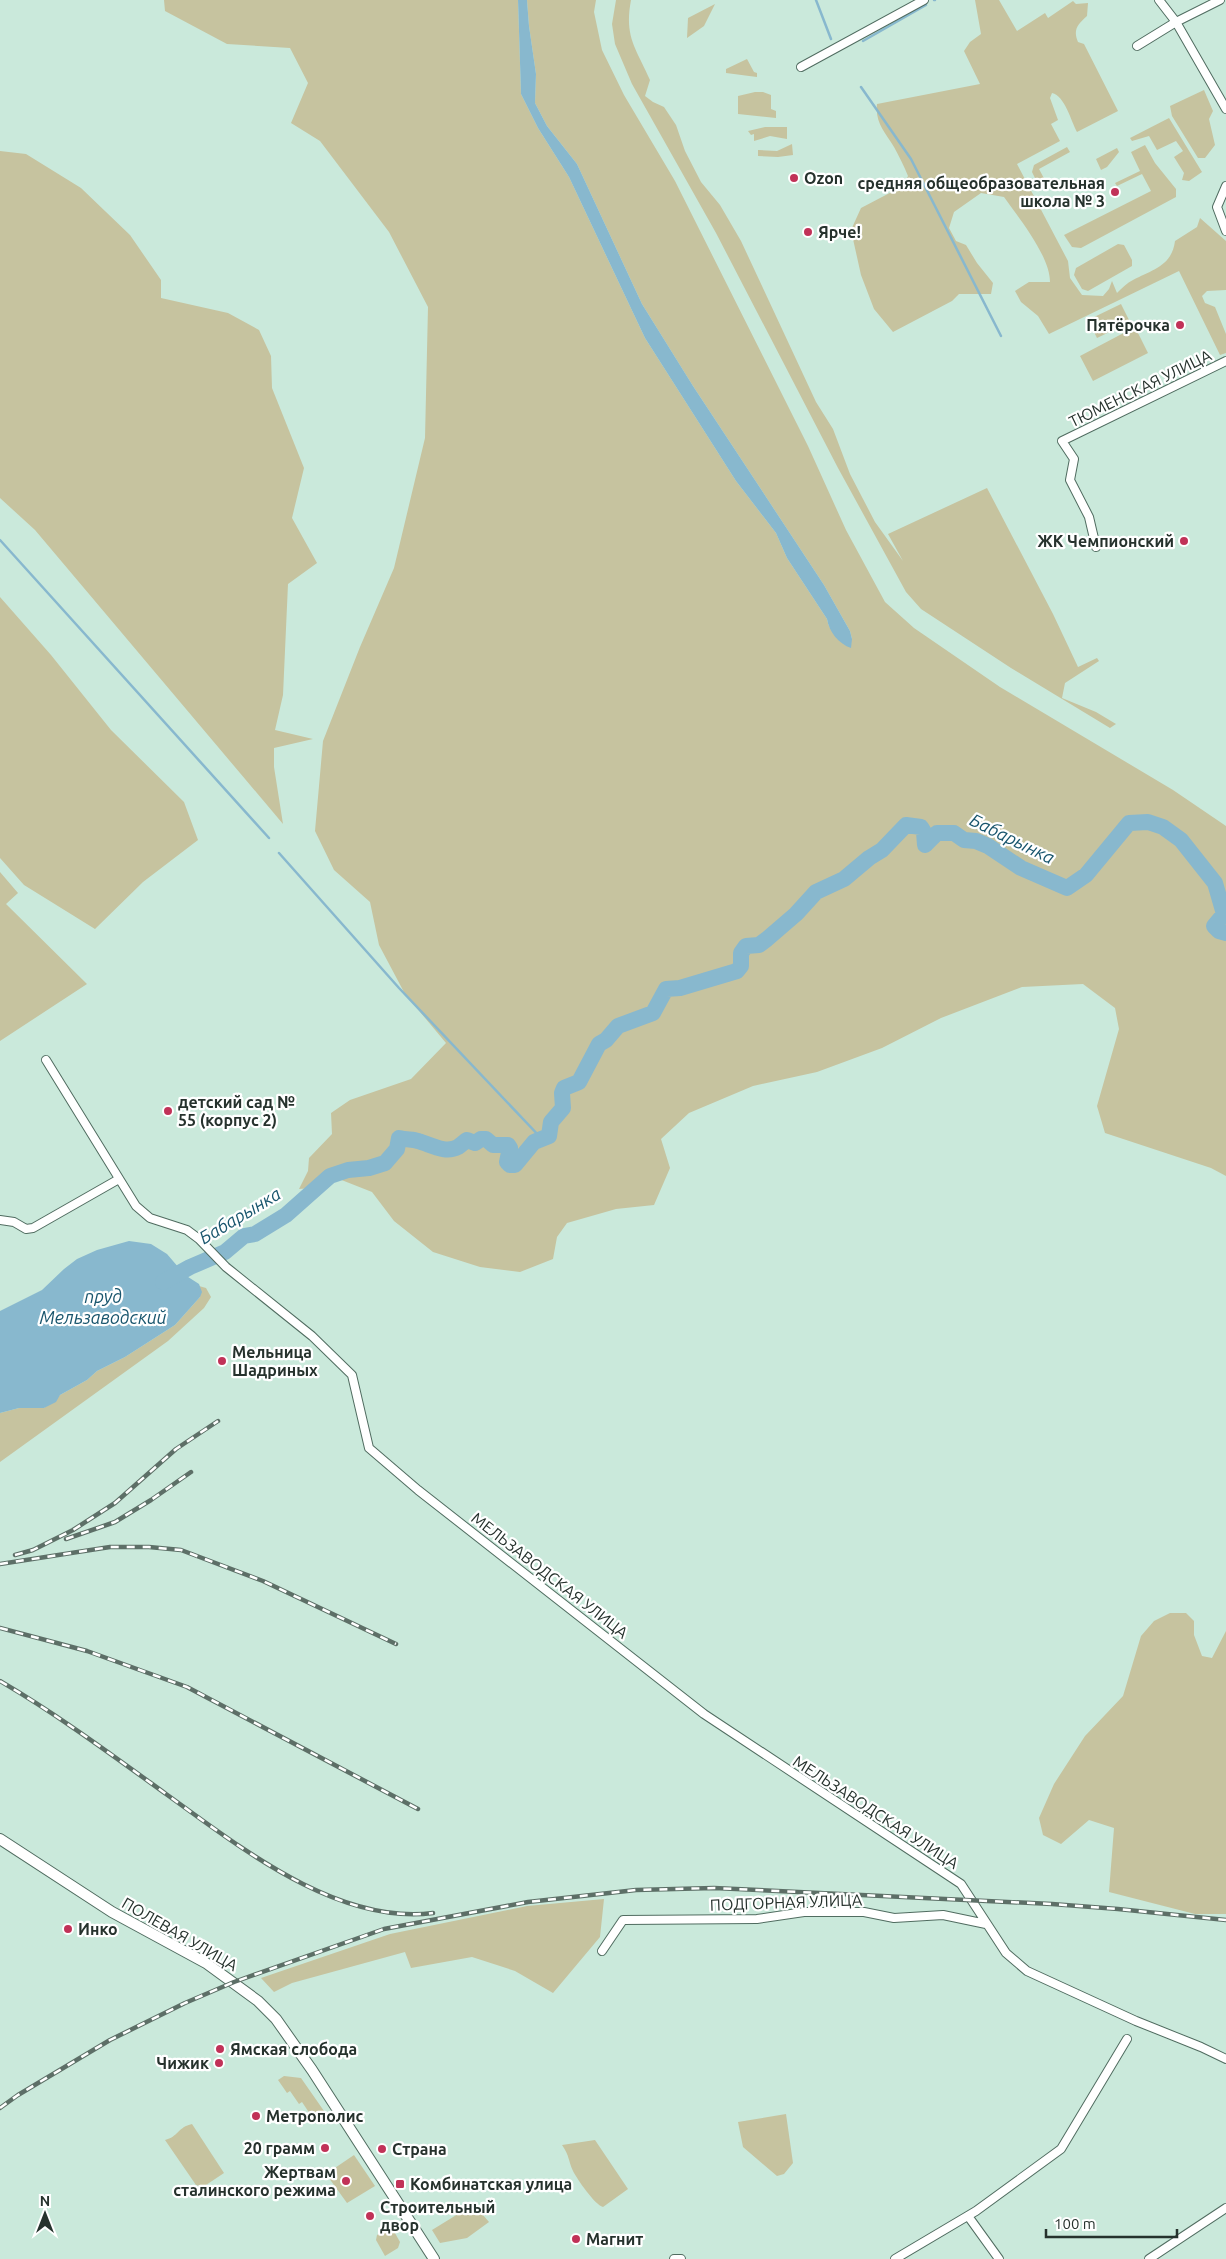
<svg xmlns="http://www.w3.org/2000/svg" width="1226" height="2259" font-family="Ubuntu,sans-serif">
  <rect width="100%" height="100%" fill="#cae9db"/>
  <path fill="#c6c39f" d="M164,0H518L521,94L538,128L569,177L645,338L736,481L776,533L787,558L827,619C830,635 838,635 852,639L850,631L824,585L693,386L642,304L577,164L547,126L535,103L536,74L529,26L527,0H596L594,12L602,50L624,95L675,181L808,446L846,530L885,602L914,628L1000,687L1173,790L1226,826V1176L1211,1168L1105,1133L1097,1106L1119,1029L1115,1008L1083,984L1022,987L941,1018L882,1048L817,1072L753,1086L689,1113L661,1139L670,1168L654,1205L616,1209L567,1223L557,1237L553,1259L520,1272L480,1267L433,1252L394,1221L372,1192L339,1179L324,1187L299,1189L308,1171L309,1158L332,1134L331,1113L350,1100L411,1079L446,1043L405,994L379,945L370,902L334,870L315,831L323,741L360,647L394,568L425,438L428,307L389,232L320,141L291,123L308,83L290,48L227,44L165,11Z
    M616,0H631C624,37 636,48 650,80L645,96L653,102L664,107L676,125L685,151L701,182L720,205L741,241L816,402L833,429L850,474L875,522L903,561L888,534L987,488L1053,614L1078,667L1097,658L1099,661L1065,683L1062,698L1096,712L1116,724L1110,728L1011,668L921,609L906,592L838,468L716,233L632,84L615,44L612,24Z
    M975,0H999L1017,31L1045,13L1048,18L1073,1L1076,4L1088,3L1087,16C1077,25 1073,30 1078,42L1084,44L1118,111L1077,132C1071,121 1065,96 1052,93L1050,98L1058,120L1051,124L1060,141L1017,164L1068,261L1070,278L1082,295L1103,296L1109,289L1112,281L1117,293C1122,288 1127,283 1133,280C1152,270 1172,266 1175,241L1197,227L1200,218L1226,241V290L1207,291L1202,296L1205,303L1215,307L1226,334V353L1220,355L1179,271L1049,334L1038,316L1021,302L1015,291L1029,282H1050C1050,256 1019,218 1004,197L981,193L954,212L949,228L956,241L966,245L977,263L993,283L991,294H959L952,301L893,332L874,309L861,275L851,230L861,208L903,186L908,176C904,166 899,156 894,147C885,132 875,123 877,104L980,84L964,51L970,42L981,34Z
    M715,4L704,26L687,38L688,18Z
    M747,59L754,72L757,73V77L726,73V69Z
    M1204,90L1213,111L1209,119L1215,145L1205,158H1198L1172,116L1170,106Z
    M755,92H763L771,95V109L776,111V118L738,114V96Z
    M1169,118L1202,172L1189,181L1182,180L1184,173L1174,157L1183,151L1176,141L1157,150L1149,136L1132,141L1130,138Z
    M765,127H787V139L770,136L754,141V134L751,135L748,131Z
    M792,144L793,155L778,157L758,156V150L777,151Z
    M1145,145L1155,163L1176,189V197L1081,248L1072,247L1064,235L1151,191L1142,174L1117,186L1115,183L1140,171L1131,152Z
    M1067,147L1070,152L1039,169L1047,184L1039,186L1032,172L1034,165Z
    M1117,148L1119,152L1107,167L1101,170L1096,159Z
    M0,151L26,154L81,188L130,235L161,280V298L228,313L259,330L271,356L272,388L304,468L292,518L317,563L288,584L283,695L275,730L313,739L274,748V767L283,824L35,530L0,498Z
    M1118,244L1124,245L1132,260V266L1088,291L1082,289L1074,275L1076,268Z
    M1121,304L1130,322L1097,338L1088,320Z
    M1135,327L1148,353L1093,381L1080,356Z
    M0,597L51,655L111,730L184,802L198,840L143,882L95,929L24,885L0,858Z
    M0,872L18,893L6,904L87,984L0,1041Z
    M199,1286L206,1288L211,1297L204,1308L168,1341L0,1462V1413L19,1408H44L60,1395L87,1380L97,1371L125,1357L175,1325L200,1297Z
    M1170,1613H1186L1194,1621V1635L1202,1656L1212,1658L1226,1631V1914H1195L1109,1892L1114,1828L1089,1820L1061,1844L1043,1835L1039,1818L1054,1784L1085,1736L1123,1696L1141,1636L1154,1621Z
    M604,1899L600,1937L553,1993L515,1971L472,1957L411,1968L405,1952L292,1983L274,1992L261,1978L390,1934L527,1906Z
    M284,2076L301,2078L324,2111L312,2117L302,2102L299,2104L290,2091L287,2093L278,2080Z
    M786,2114L793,2163L784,2174L777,2176L743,2147L738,2122Z
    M192,2124L224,2173L203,2187L196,2185L165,2140C178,2137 178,2127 192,2124Z
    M595,2140L628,2189L603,2207C595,2205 577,2179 573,2171C568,2160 570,2157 562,2145Z
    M354,2155L375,2186L347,2203L326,2174Z
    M471,2206L489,2210L483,2215L489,2222L467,2238L440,2243L432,2230Z
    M391,2226L400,2242L398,2248L385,2256L376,2240L377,2235Z"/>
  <path fill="#88b8ce" d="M518,0H527L529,26L536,74L535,103L547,126L577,164L642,304L693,386L824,585L850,631L852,639L851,648C839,644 829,632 827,619L787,558L776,533L736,481L645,338L569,177L538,128L521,94Z
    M129,1241L151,1244L167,1254L185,1275L199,1284L202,1292L200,1297L175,1325L125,1357L97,1371L87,1380L60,1395L56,1402L44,1408H19L0,1413V1311L42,1290L64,1269L77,1259L97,1250Z"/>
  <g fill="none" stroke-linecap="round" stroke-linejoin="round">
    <path stroke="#88b8ce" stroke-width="2.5" d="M816,0L831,39
      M934,0H935
      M863,41L926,5
      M861,87L911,159L1001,336
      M0,540L269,838
      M279,853L399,988L542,1139"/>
    <path stroke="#88b8ce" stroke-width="16" d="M163,1282L190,1267L225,1252L244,1236L255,1234L286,1215L330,1176L348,1170L369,1168L385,1163L397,1149L399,1138C407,1140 413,1139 418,1141C430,1144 445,1154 458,1147C461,1145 464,1142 467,1140L475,1143L481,1139H486L493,1145H508L510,1148L507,1162L510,1165H515L534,1142L549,1136L551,1122L563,1108L562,1093L564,1088L579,1082L599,1044L606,1040L618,1026L653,1013L666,989L680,988L737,971L741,966V953L746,946L759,945L767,939L796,914L816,892L844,879L869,858L882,850L906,825L921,827L924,832L925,845L937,833H954L964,840L976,841L988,846L1021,868L1067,888L1086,875L1129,823L1148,822L1163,827L1181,840L1215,883L1224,914L1214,926L1219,931L1226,933"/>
    <g stroke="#506c60" stroke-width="10">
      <path id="street" d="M1159,0L1176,22L1226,109
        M1137,46L1176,22L1220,0
        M801,67L924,0
        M1226,186L1217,207L1226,231
        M1096,547L1089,517L1070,480L1074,459L1062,441L1226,361
        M46,1060L136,1206L150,1218L187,1230L199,1239L226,1267L312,1336L352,1375L369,1448L418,1490L704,1714L961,1884L1006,1953L1027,1971L1136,2021L1201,2047L1226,2059
        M0,1220L14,1222L26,1229L33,1228L119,1179
        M602,1951L623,1920L757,1919L804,1912H864L894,1918L943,1915L986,1924
        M968,2216L999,2259
        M674,2259H681
        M895,2259L976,2211L1061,2149L1127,2039
        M1149,2259L1226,2208"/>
    </g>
    <g stroke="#506c60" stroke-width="12">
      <path id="secondary" d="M0,1839L112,1912L206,1963L258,2001L276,2019L312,2070L434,2259"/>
    </g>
    <use href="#street" stroke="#fff" stroke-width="8"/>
    <use href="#secondary" stroke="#fff" stroke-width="10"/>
    <g stroke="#5d6f67" stroke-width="4.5">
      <path id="rail" d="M66,1539L115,1522L151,1500L191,1472
        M15,1555L33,1550L73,1530L115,1503L176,1449L218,1421
        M0,1564L110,1547H149L181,1550L263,1581L396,1644
        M0,1628L87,1651L187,1687L418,1809
        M0,1681C58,1715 112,1755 166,1794C240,1847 337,1925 433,1913
        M0,2108L18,2095L110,2040L185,2003L234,1982L384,1929L528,1902L636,1890L714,1888L1052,1904L1118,1909L1226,1920"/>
    </g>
    <use href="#rail" stroke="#fff" stroke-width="2.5" stroke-dasharray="8" stroke-linecap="butt"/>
  </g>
  <g fill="#c13258" stroke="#fff" stroke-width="2">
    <circle cx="794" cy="178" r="5"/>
    <circle cx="1115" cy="192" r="5"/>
    <circle cx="808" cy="232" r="5"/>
    <circle cx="1180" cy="325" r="5"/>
    <circle cx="1184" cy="541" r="5"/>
    <circle cx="168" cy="1111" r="5"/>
    <circle cx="222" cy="1361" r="5"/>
    <circle cx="68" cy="1929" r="5"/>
    <circle cx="220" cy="2049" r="5"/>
    <circle cx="219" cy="2063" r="5"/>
    <circle cx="256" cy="2116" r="5"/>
    <circle cx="325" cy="2148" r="5"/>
    <circle cx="382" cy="2149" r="5"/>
    <circle cx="346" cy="2181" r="5"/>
    <rect x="395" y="2179" width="10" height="10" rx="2.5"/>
    <circle cx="370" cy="2216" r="5"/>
    <circle cx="576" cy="2239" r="5"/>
  </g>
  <g text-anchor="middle" stroke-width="4.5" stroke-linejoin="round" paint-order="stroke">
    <g font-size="16" font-weight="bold" fill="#26322d" stroke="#fff" text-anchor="start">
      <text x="804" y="184">Ozon</text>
      <text x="1105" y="189" text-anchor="end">средняя общеобразовательная<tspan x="1105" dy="18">школа № 3</tspan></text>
      <text x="818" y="238">Ярче!</text>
      <text x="1170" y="331" text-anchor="end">Пятёрочка</text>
      <text x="1174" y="547" text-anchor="end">ЖК Чемпионский</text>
      <text x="178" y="1108">детский сад №<tspan x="178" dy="18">55 (корпус 2)</tspan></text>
      <text x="232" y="1358">Мельница<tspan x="232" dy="18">Шадриных</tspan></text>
      <text x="78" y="1935">Инко</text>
      <text x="230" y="2055">Ямская слобода</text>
      <text x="209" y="2069" text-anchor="end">Чижик</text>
      <text x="266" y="2122">Метрополис</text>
      <text x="315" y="2154" text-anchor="end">20 грамм</text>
      <text x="392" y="2155">Страна</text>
      <text x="336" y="2178" text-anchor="end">Жертвам<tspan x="336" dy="18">сталинского режима</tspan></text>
      <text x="410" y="2190">Комбинатская улица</text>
      <text x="380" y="2213">Строительный<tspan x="380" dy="18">двор</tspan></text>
      <text x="586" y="2245">Магнит</text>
    </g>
    <g font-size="16" fill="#26322d" stroke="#fff">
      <text transform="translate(1140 388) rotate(-26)" y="6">ТЮМЕНСКАЯ УЛИЦА</text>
      <text transform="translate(550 1575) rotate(38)" y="6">МЕЛЬЗАВОДСКАЯ УЛИЦА</text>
      <text transform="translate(876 1812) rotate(33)" y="6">МЕЛЬЗАВОДСКАЯ УЛИЦА</text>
      <text transform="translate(786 1902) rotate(-2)" y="6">ПОДГОРНАЯ УЛИЦА</text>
      <text transform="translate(180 1934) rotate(30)" y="6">ПОЛЕВАЯ УЛИЦА</text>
    </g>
    <g font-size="18" font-style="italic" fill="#18556d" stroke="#fff">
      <text transform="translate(1012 839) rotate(26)" y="6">Бабарынка</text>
      <text transform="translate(240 1216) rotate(-31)" y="6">Бабарынка</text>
      <text x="103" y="1303">пруд<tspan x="103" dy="21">Мельзаводский</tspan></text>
    </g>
  </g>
  <g transform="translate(45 2214)" stroke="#ffffff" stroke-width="4" paint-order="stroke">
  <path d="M0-4L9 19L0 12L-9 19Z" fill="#26322d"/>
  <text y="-8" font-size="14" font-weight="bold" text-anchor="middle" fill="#26322d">N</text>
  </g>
  <path d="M1046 2229v8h131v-8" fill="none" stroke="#26322d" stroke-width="2.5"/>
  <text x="1054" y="2229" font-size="15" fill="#26322d" stroke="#ffffff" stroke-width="4" paint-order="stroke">100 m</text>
</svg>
